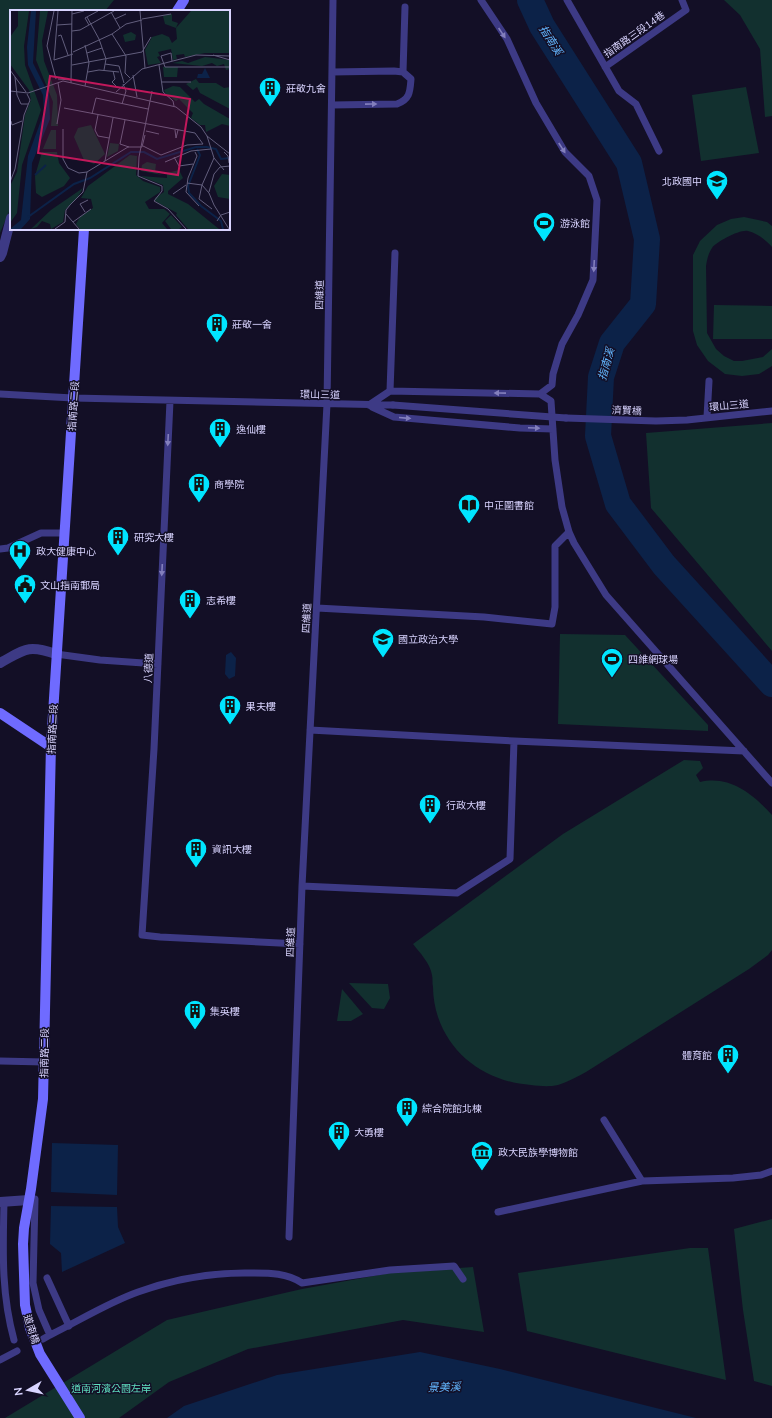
<svg xmlns="http://www.w3.org/2000/svg" width="772" height="1418" font-family="Mulish,'Noto Sans TC',sans-serif">
  <rect width="100%" height="100%" fill="#130f26"/>
  <path fill="#12302f" d="M0,0H114L105,11H11V207L0,233Z
    M724,0H772V116L765,117L760,49L740,15Z
    M746,87L759,153L701,161L692,95Z
    M744,217L767,222L772,226V247C766,240 757,233 748,231C740,229 716,242 712,248C708,254 707,260 706,266L707,333L716,349L724,356L734,361H742L763,357L772,349V366L759,374L742,376L725,374L708,361L697,345L693,331V255L700,241L717,225L731,219Z
    M714,305L772,306V339H713Z
    M772,423V651L651,508L646,433Z
    M560,634L625,635L708,725V731L558,724Z
    M684,760L700,761L703,768L696,775L700,782C730,775 753,794 772,815V950L768,955L749,969L586,1072C577,1077 567,1082 558,1085C549,1087 539,1086 531,1085C489,1082 452,1058 438,1017C435,1008 433,997 433,987C432,983 433,979 432,975C430,963 420,953 413,944L563,834Z
    M349,983L388,984L390,998L384,1009L372,1008Z
    M342,989L363,1014L351,1021H337Z
    M772,1219V1386L754,1381L743,1310L734,1229Z
    M690,1248H708L726,1380L527,1331L518,1273Z
    M473,1267L484,1332L403,1320L248,1349L169,1382L119,1418H5L167,1320L302,1289L390,1273Z"/>
  <path fill="#0c2248" d="M231,652L236,658L235,676L229,679L225,674L226,655Z
    M52,1143L118,1145L117,1195L51,1192Z
    M51,1206L117,1207L118,1227L125,1243L62,1272L61,1253L50,1244Z
    M420,1352L500,1369L696,1418H167L184,1406L277,1375Z"/>
  <g fill="none" stroke-linecap="round" stroke-linejoin="round">
    <path stroke="#0c2248" stroke-width="26" d="M530,0L542,26L629,163L647,239L643,304L612,343L601,377L598,436L618,504L664,565L772,684"/>
    <path stroke="#3d3a85" stroke-width="7" d="M481,0L507,39L536,103L565,152L589,176L597,200L593,280L578,315L562,344L553,374L552,385L540,394
      M567,0L619,91L636,104L659,151
      M605,67L686,10L682,0
      M332,72L394,71L403,72L411,79C410,92 410,99 397,104L332,105
      M403,72L405,7
      M390,391L395,253
      M0,394L73,398L393,405
      M170,401L154,749L142,935L160,937L300,944
      M369,405L390,391L540,394L551,401L555,460L562,507L569,532L574,543L606,595L772,783
      M372,407L394,417L520,428L553,429
      M707,417L709,381
      M566,418L656,421L687,420L772,411
      M0,549L8,548L41,533H64
      M317,608L484,617L552,624L555,607V546L569,532
      M56,654L100,660L158,664
      M310,730L514,741L744,751
      M302,886L457,893L510,859L514,741
      M0,1061L44,1062
      M604,1120L642,1181
      M29,1200L35,1199L33,1283L39,1310L50,1335L43,1339
      M4,1202C3,1251 1,1292 14,1340
      M498,1212L642,1181L733,1178L761,1175L772,1171
      M289,1237L302,886L327,404L333,0
      M47,1278L69,1326
      M50,1335C79,1321 107,1303 138,1292C174,1279 214,1272 252,1273C270,1273 287,1273 302,1283L390,1270L454,1266L463,1279
      M0,1360L17,1351"/>
    <path stroke="#3d3a85" stroke-width="10" d="M0,257L2,253L11,218
      M0,663C24,650 27,644 56,654
      M0,1202L29,1200"/>
    <path stroke="#6f6bff" stroke-width="10" d="M177,11L184,0
      M0,713L51,747
      M80,1418L40,1354L30,1328L25,1305L23,1244L24,1228L31,1189L43,1099L51,745L84,229"/>
    <path stroke="#3d3a85" stroke-width="7" d="M393,405L566,418"/>
  </g>
  <defs><path id="oneway-solid" d="M-6-.8H1V-3.2L6.5 0L1 3.2V.8H-6Z"/></defs>
  <g fill="#837fbc">
    <use href="#oneway-solid" transform="translate(502 33) rotate(56)"/>
    <use href="#oneway-solid" transform="translate(371 104) rotate(-1)"/>
    <use href="#oneway-solid" transform="translate(562 148) rotate(57)"/>
    <use href="#oneway-solid" transform="translate(594 266) rotate(93)"/>
    <use href="#oneway-solid" transform="translate(500 393) rotate(-179)"/>
    <use href="#oneway-solid" transform="translate(405 418) rotate(5)"/>
    <use href="#oneway-solid" transform="translate(534 428) rotate(2)"/>
    <use href="#oneway-solid" transform="translate(168 440) rotate(93)"/>
    <use href="#oneway-solid" transform="translate(162 570) rotate(93)"/>
  </g>
  <defs>
    <g id="building-pin" transform="scale(1.15)"><path d="M0 17L-7.5 6A9.5 9.5 0 1 1 7.5 6Z" fill="#00e5ff" stroke="#130f26"/><path d="M-4-6H4V6H1V3H-1V6H-4ZM-2.5-4.3h1.7v1.8h-1.7ZM.8-4.3h1.7v1.8H.8ZM-2.5-1h1.7V.8h-1.7ZM.8-1h1.7V.8H.8Z" fill="#111"/></g>
    <g id="school-pin" transform="scale(1.15)"><path d="M0 17L-7.5 6A9.5 9.5 0 1 1 7.5 6Z" fill="#00e5ff" stroke="#130f26"/><path d="M0-5L7-2L0 1L-7-2ZM-4 1L0 2.5L4 1V4Q0 6-4 4Z" fill="#111"/></g>
    <g id="stadium-pin" transform="scale(1.15)"><path d="M0 17L-7.5 6A9.5 9.5 0 1 1 7.5 6Z" fill="#00e5ff" stroke="#130f26"/><path d="M0-5a6.5 5 0 1 0 0 10a6.5 5 0 1 0 0-10ZM-3.5-1.8h7v3.6h-7Z" fill="#111"/></g>
    <g id="library-pin" transform="scale(1.15)"><path d="M0 17L-7.5 6A9.5 9.5 0 1 1 7.5 6Z" fill="#00e5ff" stroke="#130f26"/><path d="M-6-4Q-3-5.5-.7-3.5V5Q-3 3-6 4ZM6-4Q3-5.5 .7-3.5V5Q3 3 6 4Z" fill="#111"/></g>
    <g id="hospital-pin" transform="scale(1.15)"><path d="M0 17L-7.5 6A9.5 9.5 0 1 1 7.5 6Z" fill="#00e5ff" stroke="#130f26"/><path d="M-5-5h3v3.5h4V-5h3V5h-3V1.5h-4V5h-3Z" fill="#111"/></g>
    <g id="civic-pin" transform="scale(1.15)"><path d="M0 17L-7.5 6A9.5 9.5 0 1 1 7.5 6Z" fill="#00e5ff" stroke="#130f26"/><path d="M-.6-6.5H3V-4.5H.6V-3L4-1V1h2V6H-6V1h2V-1L-.6-3ZM-1.2 2.5V6h2.4V2.5Z" fill="#111"/></g>
    <g id="university-pin" transform="scale(1.15)"><path d="M0 17L-7.5 6A9.5 9.5 0 1 1 7.5 6Z" fill="#00e5ff" stroke="#130f26"/><path d="M0-5L7-2L0 1L-7-2ZM-4 1L0 2.5L4 1V4Q0 6-4 4Z" fill="#111"/></g>
    <g id="museum-pin" transform="scale(1.15)"><path d="M0 17L-7.5 6A9.5 9.5 0 1 1 7.5 6Z" fill="#00e5ff" stroke="#130f26"/><path d="M0-6L6-3V-2H-6V-3ZM-5-1h2V3h-2ZM-1-1h2V3h-2ZM3-1h2V3H3ZM-6 4H6V6H-6Z" fill="#111"/></g>
  </defs>
  <g fill-rule="evenodd">
    <use href="#building-pin" x="270" y="88"/>
    <use href="#school-pin" x="717" y="181"/>
    <use href="#stadium-pin" x="544" y="223"/>
    <use href="#building-pin" x="217" y="324"/>
    <use href="#building-pin" x="220" y="429"/>
    <use href="#building-pin" x="199" y="484"/>
    <use href="#library-pin" x="469" y="505"/>
    <use href="#building-pin" x="118" y="537"/>
    <use href="#hospital-pin" x="20" y="551"/>
    <use href="#civic-pin" x="25" y="585"/>
    <use href="#building-pin" x="190" y="600"/>
    <use href="#university-pin" x="383" y="639"/>
    <use href="#stadium-pin" x="612" y="659"/>
    <use href="#building-pin" x="230" y="706"/>
    <use href="#building-pin" x="430" y="805"/>
    <use href="#building-pin" x="196" y="849"/>
    <use href="#building-pin" x="195" y="1011"/>
    <use href="#building-pin" x="728" y="1055"/>
    <use href="#building-pin" x="407" y="1108"/>
    <use href="#building-pin" x="339" y="1132"/>
    <use href="#museum-pin" x="482" y="1152"/>
  </g>
  <g text-anchor="middle" stroke-width="3" stroke-linejoin="round" paint-order="stroke">
    <g font-size="10" fill="#d9d4ff" stroke="#130f26">
      <text transform="translate(634 34) rotate(-35)" y="4">指南路三段14巷</text>
      <text transform="translate(319 295) rotate(-89)" y="4">四維道</text>
      <text transform="translate(320 394) rotate(1)" y="4">環山三道</text>
      <text transform="translate(729 405) rotate(-5)" y="4">環山三道</text>
      <text transform="translate(73 406) rotate(-86)" y="4">指南路二段</text>
      <text transform="translate(627 410) rotate(2)" y="4">濟賢橋</text>
      <text transform="translate(306 618) rotate(-87)" y="4">四維道</text>
      <text transform="translate(148 668) rotate(-87)" y="4">八德道</text>
      <text transform="translate(52 729) rotate(-87)" y="4">指南路二段</text>
      <text transform="translate(290 942) rotate(-88)" y="4">四維道</text>
      <text transform="translate(44 1053) rotate(-89)" y="4">指南路二段</text>
      <text transform="translate(32 1329) rotate(73)" y="4">道南橋</text>
    </g>
    <g font-size="10" fill="#d9d4ff" stroke="#130f26" text-anchor="start">
      <text x="286" y="92">莊敬九舍</text>
      <text x="702" y="185" text-anchor="end">北政國中</text>
      <text x="560" y="227">游泳館</text>
      <text x="232" y="328">莊敬一舍</text>
      <text x="236" y="433">逸仙樓</text>
      <text x="214" y="488">商學院</text>
      <text x="484" y="509">中正圖書館</text>
      <text x="134" y="541">研究大樓</text>
      <text x="36" y="555">政大健康中心</text>
      <text x="40" y="589">文山指南郵局</text>
      <text x="206" y="604">志希樓</text>
      <text x="398" y="643">國立政治大學</text>
      <text x="628" y="663">四維網球場</text>
      <text x="246" y="710">果夫樓</text>
      <text x="446" y="809">行政大樓</text>
      <text x="212" y="853">資訊大樓</text>
      <text x="210" y="1015">集英樓</text>
      <text x="712" y="1059" text-anchor="end">體育館</text>
      <text x="422" y="1112">綜合院館北棟</text>
      <text x="354" y="1136">大勇樓</text>
      <text x="498" y="1156">政大民族學博物館</text>
    </g>
    <g font-size="10" fill="#5fe0c0" stroke="#130f26">
      <text x="111" y="1392">道南河濱公園左岸</text>
    </g>
    <g font-size="11" font-style="italic" fill="#62b6ff" stroke="#130f26">
      <text transform="translate(551 40) rotate(58)" y="4">指南溪</text>
      <text transform="translate(606 364) rotate(-74)" y="4">指南溪</text>
      <text transform="translate(444 1387) rotate(-2)" y="4">景美溪</text>
    </g>
  </g>
  <g transform="translate(10 10)">
    <rect width="220" height="220" fill="#130f26"/>
    <path d="M8,1H19L14,36L15,55L31,100L12,155L7,203L0,213V176L7,162L15,105L21,90L19,80L0,54V27L8,16ZM30,1H38L32,31L34,51L47,85L48,116H41L43,92L26,50ZM181,1H220V43H195L175,47L174,44L166,45L167,49L163,50L161,39L148,42L150,46L147,47L151,53L138,55L135,40L142,27L152,24L159,27L162,33L167,29L166,18L155,14L153,6L162,4V11L168,13L166,18ZM121,22L126,25L125,30L115,32L113,25ZM195,47L220,50V59L216,60L214,54L207,56L202,53L192,56L162,53L172,51L178,53ZM153,57H168L167,67H154ZM186,69L189,73H206L214,78L220,77V99L190,83L187,77L183,80L176,74ZM163,76L170,77L185,92L189,89L194,94L220,109V116L212,114L196,122L195,115H190L181,108L183,103L169,89L166,91L156,84L154,80ZM81,115L95,144L84,154L74,150L64,127L68,118ZM41,120H46V139H33ZM100,133L109,134L108,141L97,147ZM32,142H47L49,153L60,168L54,176L32,187L26,183L25,166ZM120,145L127,146L126,165L133,171L150,177V182L135,192L139,199H154L160,204L152,213L157,219H70L66,214L70,207L83,198L81,189L71,188L78,176ZM137,152L146,154L145,162L152,165L131,161L132,155ZM169,160L173,168L158,181V184L178,194L209,219H178L166,205L167,203L145,191V188L154,182L153,175L130,166L157,168V163ZM212,164L220,165V189L208,187L204,176ZM73,178L68,187L55,200L53,212L41,219L40,214L32,211L27,217L21,219L41,200ZM161,205L172,217L169,219H161L155,211Z" fill="#12302f"/>
    <path d="M21,1H26L23,53L39,85L40,109L22,153L20,209L11,219H0L11,210L18,146L34,102L33,85L18,55L17,37ZM195,58L200,68H187L188,64H192Z" fill="#0c2248"/>
    <path fill="none" stroke="#0c2248" stroke-width="2" d="M187,139L190,145L178,176L179,183L191,196L211,211L213,219M25,165L36,155M18,207L64,174L80,168L121,142H134L147,149L186,137H197L206,139L211,149L220,148"/>
    <path fill="none" stroke="#625e7d" stroke-width="1" d="M44,1L37,36L46,69M48,1L44,50L63,44M130,1L135,58M101,2L110,18M62,4L74,1M77,7L89,29L96,49L94,60M105,9L116,4M132,9L161,4M47,15L62,14M79,15L75,8L88,1M62,21L70,20L104,1M102,24L116,46M48,26L51,25L58,45M63,42L102,24L116,14L132,10M77,43L92,38M203,45L220,50M116,46L115,63L120,68M162,51L161,43L151,46L155,57H220M95,54L109,56L114,73M62,55L132,42L141,27M149,55L153,82L163,91L164,96M0,60L16,82M103,61L105,69L102,72L106,76M78,62L89,60L109,62M123,65L127,87M5,67L7,85L11,94H18M48,69L61,70M152,72H181M61,73L62,1M75,76L79,53L75,35M0,81L18,83L53,71L166,97L191,117L197,126L204,148L192,175L199,183L204,195L219,219M142,81L129,147L128,166L152,176V181L144,191L158,199L176,219M106,82L132,59L186,45L220,46M112,94L116,81L113,74M54,98L185,123L193,134L177,135L151,145L133,136M82,104L86,88L138,99M88,105L85,120L88,126L99,128M115,110L110,134L119,137M1,111L2,115L12,111M47,114L51,90L48,73M53,119V149L58,158L69,163L77,162L118,137H132L135,125M165,120L166,128L168,120M136,121L149,124M197,126L220,144M185,142L187,146L178,168L176,182L189,196M214,142L218,146L219,153M164,147L169,156L183,154M204,148L214,160M95,151L103,108M155,152L181,141L201,139M0,172L5,159L14,105L20,90L17,84M177,173L192,175L189,189L202,199M199,182L204,164L210,157L220,156M163,184L176,175M75,202L70,194L78,190M56,204L69,219M207,211L211,205L220,202M63,212L81,199M45,219L55,212L56,200L60,195L73,182L77,162"/>
    <path fill="#c2185b" fill-opacity="0.15" stroke="#c2185b" stroke-width="2" d="M40,66L180,89L168,165L28,143Z"/>
    <rect width="220" height="220" fill="none" stroke="#d9d4ff" stroke-width="2"/>
  </g>
  <g transform="translate(28 1390) rotate(261)" stroke="#130f26" stroke-width="3" paint-order="stroke">
  <path d="M0-3L7 15L0 10L-7 15Z" fill="#d9d4ff"/>
  <text y="-6" font-size="11" font-weight="bold" text-anchor="middle" fill="#d9d4ff">N</text>
  </g>
</svg>
